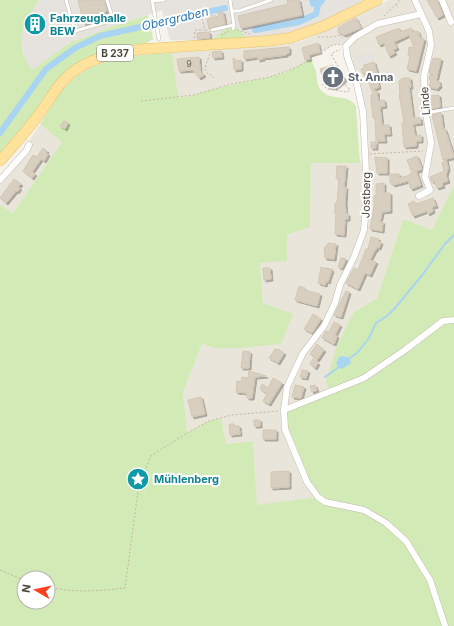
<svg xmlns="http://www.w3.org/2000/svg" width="454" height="626" font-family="Inter,sans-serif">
  <defs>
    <filter id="shadow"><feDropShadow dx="2" dy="2" stdDeviation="0" flood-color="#0004"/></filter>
  </defs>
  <rect width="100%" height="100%" fill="#f6f3ec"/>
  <path fill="#eae5da" d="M389,0H454V185L432,230L403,219L377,298L353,313L330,391L318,497L257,506L253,441L226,444L221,418L206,422L187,433L183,392L202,344L215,348L263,303L260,263L287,235L310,227L311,163H359L366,154L363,112L346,46L337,44L331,46L297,67L270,77L231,84L194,95L177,98L172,53L285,45L298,42L310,38Z
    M40,124L62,142L13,213L0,205V182L7,175Z"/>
  <path fill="#e6e2dd" d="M39,0H364L316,25L289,34L210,41L170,40L162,10L117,25L69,43L32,70L26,62L21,44V36L29,14Z"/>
  <path fill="#d2eab5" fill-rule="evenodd" d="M0,0H39C22,25 13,43 32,70L69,43L117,25L148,15L153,39L145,44L119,46L102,51L75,65L51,89L0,159Z
    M234,25L247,38L212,40L226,28Z
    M172,53L178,98L194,95L209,90L248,81L270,77L286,72L311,59C312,63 315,67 316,71C317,79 316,86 323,92C332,101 350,93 356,107L360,163H311L310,227L287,235V261L260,263L263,303L293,314L281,344L239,348H215L202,344L183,392L187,433L206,422L221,418L226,444L253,441L257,505L318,497L307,482L285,429L284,410L330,391L326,382L337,346L353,313L377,298L403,219L432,230L454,185V626H0V205L13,213L62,142L40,124C49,111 57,95 68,84C95,57 136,55 172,53ZM24,578H48V602H24Z"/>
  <path fill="#e5e3e0" d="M372,51L375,60L359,66L356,56Z"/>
  <path fill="#a9d4f2" d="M309,0H326L321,6L311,7Z
    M343,356L350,358L351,363L342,369L338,367L336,363L339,357Z"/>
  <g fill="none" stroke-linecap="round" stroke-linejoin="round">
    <path stroke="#a9d4f2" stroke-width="2" d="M348,359L357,353L369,338L376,323L387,316L395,308L423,274L444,245L454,235
      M325,377L339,367"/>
    <path stroke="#a9d4f2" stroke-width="6" d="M255,30L299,22L316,14L319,0
      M0,133L46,69L75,48L100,36L225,8"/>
  </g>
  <path fill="#d8cfc1" stroke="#d3c7b4" filter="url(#shadow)" d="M78,0H104L107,11L96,15L98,20L84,24Z
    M287,0H299L302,15L241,28L238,16L288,4Z
    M427,0H437L443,15L437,18Z
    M223,12L225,24L209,29L207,19L219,16L218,13Z
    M32,16L43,26L37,32L26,22Z
    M356,18L361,28L344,35L338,32L339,27Z
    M399,28L400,32L411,28L413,32L418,31L420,38L424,39L416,71L407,69L410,56H408L409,47L414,48L409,35L394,42L397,48L393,50L395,53L389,56L384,43L379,45L376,37Z
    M209,32L210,38L197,39V33Z
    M318,43L320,52L309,55L310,59L305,60L302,48Z
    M289,47V53L286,54V55L262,58L263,59L258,60V57L244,59V51Z
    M221,51L222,57L213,58L212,52Z
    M199,57L200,70L204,75L199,78L193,70L179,71L177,59Z
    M233,58L237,61L241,60V69L234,70Z
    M433,58L441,59L436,81H439L440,86L437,89L429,87L431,80L429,79L430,75H433L430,74L429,72Z
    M374,62L379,79H377L379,87L374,89L376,92L377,91L378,101L384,100L385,106L380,107L382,125H389L390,134H384L385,141H376L375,118H373L371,102V95L373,94L366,74H363L361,69L364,68V65Z
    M333,65L334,68L338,69L339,76L345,78L344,81L335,88L328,87L323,81H324L320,69Z
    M403,78H410L411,87H409L413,118H420L421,123L413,124L415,136L421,135V141H416V146L404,147L402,123L404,122L399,94L400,93L399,81Z
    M439,95L440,107L431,109L429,96Z
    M441,113L443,129H445L454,157L443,160L432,115Z
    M64,121L68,123L65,129L60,126Z
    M371,142H376V148H371Z
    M43,148L47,151L46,153L48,154L44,161L41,159L32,172L35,174L32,178L23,171L33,155L37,157Z
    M417,156L422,169L415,172L416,171L421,185L411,189L408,181L393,185L392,183H390V174H399V178L410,175V174L412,173L407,160Z
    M375,157L387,158V173H377Z
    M446,159L448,168L446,175L448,181L442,183L443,186L437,188L434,181L432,182L430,177L444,171L442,163Z
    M337,166H346L344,187H346L345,203L346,214H348V219H345L344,235L335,234L336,214H335V203H337L339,178H336Z
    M14,179L21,184L18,187L20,188L17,192L16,191L6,203L0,198Z
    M384,183V193H390V211L382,212L380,222H383L382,231L370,229L374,207V196H376V184Z
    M433,198L436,206L432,207L433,211L428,214L427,211L413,216L408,204L414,201L416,204Z
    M371,237L379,239L378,242H381L379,248L377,247L376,250H375L370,260L376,262L370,275L365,273L358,289L346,283L354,268L358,270L366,249H368Z
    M328,243L336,244L334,259L325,258L324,248L327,245Z
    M341,258L346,259L342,268L338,267Z
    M321,267L332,270L328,282L326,281L325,285L318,283Z
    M263,268H270L271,279L264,280Z
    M299,286L305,288V290L320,294L317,306L295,300Z
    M346,291L349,292L341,317L334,315Z
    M313,314L321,319L312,333L304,329Z
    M334,322L340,325L335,335L337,336L334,344L322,338L326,331L329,332Z
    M317,344L324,350L317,360L310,354Z
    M275,349L278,350V349L284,353L278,363L269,358Z
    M243,351L250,352L249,368H241Z
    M313,359L318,363L315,368L310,364Z
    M302,370L308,371L306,378L300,377Z
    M249,371L266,376L255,377L252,398H247V393L236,392L237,381L241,382L242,377L248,378Z
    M273,378L282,383L269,404L263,401L267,394L260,389L262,384L268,388Z
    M295,385L304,387L301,398L292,397Z
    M315,385L317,390L312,392L310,386Z
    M201,397L205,414L192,417L188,400Z
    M254,420H260V426H254Z
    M229,424H234V426H239L240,434L230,435Z
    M263,430H276V439H263Z
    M289,471V487L271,488V472Z"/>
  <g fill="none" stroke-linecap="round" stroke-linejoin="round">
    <g stroke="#c2bbae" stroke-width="4">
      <path id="service" d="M66,0L75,31L113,20L107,0
        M152,0L159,39
        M230,0L234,25L233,29
        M152,1L164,0
        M232,11H239L271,0
        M212,30L234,25
        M426,113L454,108"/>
    </g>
    <g stroke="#c2bbae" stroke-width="7">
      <path id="minor" d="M415,0L429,31L431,45L424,76L425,108L431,143L425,177L430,190L419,196
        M442,0L451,22
        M421,14L377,24L355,37L346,46L347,56L357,85L363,112L367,192L364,230L354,257L340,285L335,303L324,326L303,353L287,387L284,410L285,429L307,482L318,497L325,502L364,510L386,523L406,541L430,580L445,626
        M0,180L26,151L29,145
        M284,410L364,378L405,350L443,321L454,320"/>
    </g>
    <g stroke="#e6c16a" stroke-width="11">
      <path id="primary" d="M0,161C13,146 27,131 39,114C47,104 53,92 62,82C83,58 116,52 145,49L267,41L290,38L324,26L377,0"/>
    </g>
    <path stroke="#c4b79f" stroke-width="1" stroke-dasharray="2 2" stroke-linecap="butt" d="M396,4L398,8
      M384,16L400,0
      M207,30H205L202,18L216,15
      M237,30L250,34
      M221,35L229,31
      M318,37H334L339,35L343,39
      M194,38L195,30H204
      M210,54L206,64L205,69L207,73L213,76L214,78
      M322,84L327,89L347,92L350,90L343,82L345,78L341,75C340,67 335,62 331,54L340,49
      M141,101L194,95L231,84L270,77L297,67L331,46L337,44L340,45
      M370,154L423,151
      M327,268L334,270L331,281L332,283
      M0,570L24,580
      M48,587C74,593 99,591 125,588L139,484L151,456L187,433L209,421L232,415L278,411"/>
    <use href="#service" stroke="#fff" stroke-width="3"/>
    <use href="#minor" stroke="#fff" stroke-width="6"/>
    <use href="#primary" stroke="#ffe39c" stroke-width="10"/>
  </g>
  <defs>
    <g id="building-disc" transform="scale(1.15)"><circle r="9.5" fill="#0f9aa8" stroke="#fff"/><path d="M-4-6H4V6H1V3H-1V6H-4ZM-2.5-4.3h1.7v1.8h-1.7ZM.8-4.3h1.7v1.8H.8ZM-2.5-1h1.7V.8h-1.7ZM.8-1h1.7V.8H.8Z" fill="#fff"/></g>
    <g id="church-disc" transform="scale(1.15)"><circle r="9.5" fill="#6b7280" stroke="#fff"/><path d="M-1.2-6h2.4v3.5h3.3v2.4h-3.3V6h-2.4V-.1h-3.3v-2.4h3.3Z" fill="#fff"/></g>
    <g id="sight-disc" transform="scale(1.15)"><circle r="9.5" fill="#0f9aa8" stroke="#fff"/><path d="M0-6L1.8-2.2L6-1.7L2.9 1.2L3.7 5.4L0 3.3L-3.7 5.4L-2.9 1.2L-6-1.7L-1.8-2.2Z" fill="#fff"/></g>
  </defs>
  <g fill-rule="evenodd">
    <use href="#building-disc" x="35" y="24"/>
    <use href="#church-disc" x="333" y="77"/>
    <use href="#sight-disc" x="138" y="479"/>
  </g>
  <g text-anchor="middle" stroke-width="4" stroke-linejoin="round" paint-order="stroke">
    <g font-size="9" fill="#6e675b">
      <text x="189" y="67">9</text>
    </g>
    <rect fill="#fff" stroke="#817c74" stroke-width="1" x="97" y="45" width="36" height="16" rx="3"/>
    <g font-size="10" font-weight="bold" fill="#4b4439">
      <text x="115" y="57">B 237</text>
    </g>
    <g font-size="11" font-weight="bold" fill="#0d838f" stroke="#fff" text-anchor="start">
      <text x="50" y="22">Fahrzeughalle<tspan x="50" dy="13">BEW</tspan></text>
      <text x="154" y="483">Mühlenberg</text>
    </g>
    <g font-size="11" font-weight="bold" fill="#5b616d" stroke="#fff" text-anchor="start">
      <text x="348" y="81">St. Anna</text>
    </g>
    <g font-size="11" fill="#4b4439" stroke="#fff">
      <text transform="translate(425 101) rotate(-94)" y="4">Linde</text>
      <text transform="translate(366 195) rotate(-89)" y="4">Jostberg</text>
    </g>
    <g font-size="12" font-style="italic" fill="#2e7ab2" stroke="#fff">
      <text transform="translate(175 19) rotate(-13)" y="4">Obergraben</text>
    </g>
  </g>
  <g transform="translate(36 590) rotate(279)"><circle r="19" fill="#ffffff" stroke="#b7b4b0"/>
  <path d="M0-3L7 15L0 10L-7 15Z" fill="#fc3f1d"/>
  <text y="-6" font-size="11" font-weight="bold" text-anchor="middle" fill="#4b4439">N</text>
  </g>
</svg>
